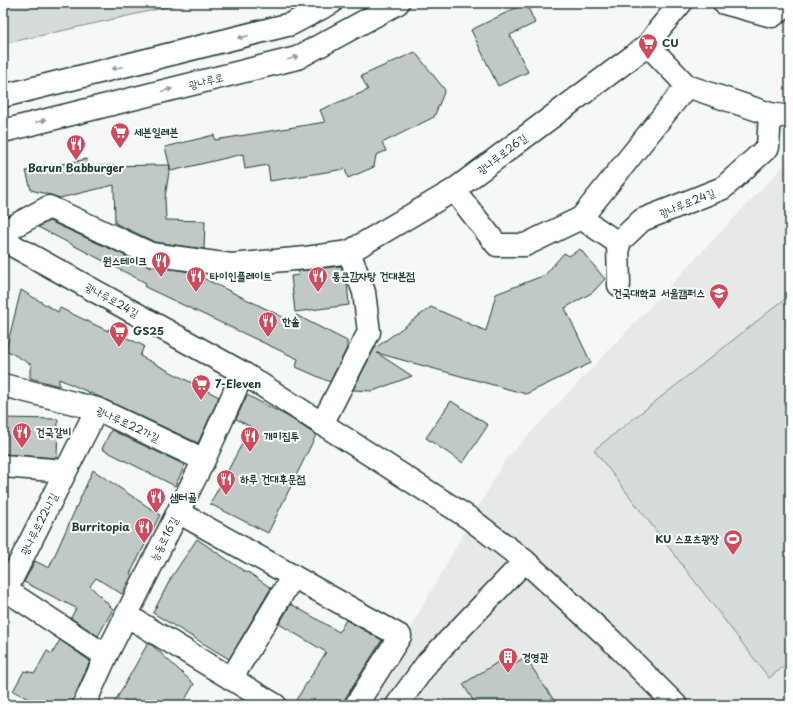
<svg xmlns="http://www.w3.org/2000/svg" width="793" height="708" font-family="'Playpen Sans','Poor Story',sans-serif">
  <rect width="100%" height="100%" fill="#f6f7f7"/>
  <filter id="ink" filterUnits="userSpaceOnUse"><feTurbulence type="fractalNoise" baseFrequency=".025" numOctaves="2"/><feDisplacementMap in="SourceGraphic" scale="8" xChannelSelector="R" yChannelSelector="G"/><feConvolveMatrix kernelMatrix="1 2 1 2 8 2 1 2 1" color-interpolation-filters="sRGB"/></filter>
  <g filter="url(#ink)">
    <path fill="#e6e9e8" d="M790,159V705H367L505,460Z"/>
    <path fill="#d6dcdb" stroke="#7a8c88" d="M3,3H185L3,44Z
      M790,295V662L769,678L594,450Z"/>
    <path fill="#c0c9c6" stroke="#1f3d34" d="M526,3L535,23L510,35L528,72L498,86L471,30Z
      M415,52L445,90L434,117L382,143L386,151L376,155L374,167L348,178L345,169L270,181L268,165L245,169L243,154L171,171L165,147L214,135L215,140L325,122L320,110L368,90L361,76Z
      M87,159L88,166L170,165L165,198L166,220L205,221L204,249L155,242L115,223L114,185L60,198L54,196L31,190L26,171Z
      M49,221L146,265L203,274V278L297,324L296,315L347,341V348L330,382L296,367L298,359L145,287L146,283L38,227Z
      M580,249L605,279L593,292L565,308L591,363L526,394L377,353L412,376L373,391L353,390L374,349L431,307L486,331L496,294L545,275L564,253L569,256Z
      M341,266L347,282L349,305L295,312L291,276L299,275L298,271Z
      M21,290L58,312L60,308L108,331V329L144,346L140,356L219,397L198,443L102,398L59,379V386L30,378V370L32,365L6,350Z
      M247,395L287,416L316,435L268,533L210,504L251,427L236,419Z
      M451,401L488,425L463,463L426,438Z
      M3,418L58,419L57,458L3,454Z
      M111,430L185,465L175,486L102,449Z
      M93,470L160,515L130,574L132,575L122,594L96,578L90,586L113,609L98,636L71,618L76,608L24,582L35,561L49,568Z
      M197,539L247,573L248,572L271,588L229,659L153,613L171,578Z
      M291,604L339,632L346,620L382,640L341,705H293L326,652L279,624Z
      M60,640L90,661L73,700L72,705H40L13,691L24,671L35,673L47,651L52,654Z
      M148,643L153,646L194,684L182,705H113Z
      M506,657L514,664L525,657L557,705H476L463,684Z"/>
    <g fill="none" stroke-linecap="round" stroke-linejoin="round">
      <g stroke="#1f3d34" stroke-width="25">
        <path id="minor" d="M724,3L772,16L790,4
          M648,45L687,86L770,114
          M454,190L497,245H525L581,218L687,86
          M581,218L618,243
          M3,232L49,207L151,254L231,265L306,258L349,252L364,292L369,332L322,424
          M3,240L243,373L469,518L525,561L612,641L676,705
          M349,252L454,190L648,45L660,28L681,3
          M619,285L618,243L642,220L723,188L768,147L770,114L790,117
          M3,385L97,409L204,460
          M97,409L6,590L106,656
          M3,466L65,471
          M178,512L400,636L356,705
          M126,615L275,705
          M231,679L293,576
          M84,705L106,656L204,460L243,373
          M397,705L428,662L525,561"/>
      </g>
      <g stroke="#1f3d34" stroke-width="25">
        <path id="major" d="M3,96L291,24L331,3
          M3,131L297,58L398,3"/>
      </g>
      <use href="#minor" stroke="#fff" stroke-width="22"/>
      <use href="#major" stroke="#fff" stroke-width="22"/>
    </g>
    <defs><path id="oneway-solid" d="M-6-.8H1V-3.2L6.5 0L1 3.2V.8H-6Z"/></defs>
    <g fill="#8f9e9a">
      <use href="#oneway-solid" transform="translate(243 37) rotate(166)"/>
      <use href="#oneway-solid" transform="translate(293 58) rotate(-17)"/>
      <use href="#oneway-solid" transform="translate(117 68) rotate(166)"/>
      <use href="#oneway-solid" transform="translate(167 90) rotate(-14)"/>
      <use href="#oneway-solid" transform="translate(41 121) rotate(-14)"/>
    </g>
  </g>
  <defs>
    <g id="supermarket-pin" transform="scale(1)"><path d="M0 17L-7.5 6A9.5 9.5 0 1 1 7.5 6Z" fill="#d1495b" stroke="#fff"/><path d="M-6-5.5h2.5l.6 2H6L4.5 2H-2.5L-4.4-4H-6ZM-1.5 3.2a1.3 1.3 0 1 0 .1 0ZM3 3.2a1.3 1.3 0 1 0 .1 0Z" fill="#fff"/></g>
    <g id="restaurant-pin" transform="scale(1)"><path d="M0 17L-7.5 6A9.5 9.5 0 1 1 7.5 6Z" fill="#d1495b" stroke="#fff"/><path d="M-5-6h1v4h1v-4h1v4h1v-4h1v5L-1.5 .5V6h-2V.5L-5-1ZM5-6V6H3V1.5H1.5Q1.5-4 5-6Z" fill="#fff"/></g>
    <g id="university-pin" transform="scale(1)"><path d="M0 17L-7.5 6A9.5 9.5 0 1 1 7.5 6Z" fill="#d1495b" stroke="#fff"/><path d="M0-5L7-2L0 1L-7-2ZM-4 1L0 2.5L4 1V4Q0 6-4 4Z" fill="#fff"/></g>
    <g id="stadium-pin" transform="scale(1)"><path d="M0 17L-7.5 6A9.5 9.5 0 1 1 7.5 6Z" fill="#d1495b" stroke="#fff"/><path d="M0-5a6.5 5 0 1 0 0 10a6.5 5 0 1 0 0-10ZM-3.5-1.8h7v3.6h-7Z" fill="#fff"/></g>
    <g id="building-pin" transform="scale(1)"><path d="M0 17L-7.5 6A9.5 9.5 0 1 1 7.5 6Z" fill="#d1495b" stroke="#fff"/><path d="M-4-6H4V6H1V3H-1V6H-4ZM-2.5-4.3h1.7v1.8h-1.7ZM.8-4.3h1.7v1.8H.8ZM-2.5-1h1.7V.8h-1.7ZM.8-1h1.7V.8H.8Z" fill="#fff"/></g>
  </defs>
  <g fill-rule="evenodd">
    <use href="#supermarket-pin" x="648" y="43"/>
    <use href="#supermarket-pin" x="120" y="132"/>
    <use href="#restaurant-pin" x="76" y="144"/>
    <use href="#restaurant-pin" x="161" y="261"/>
    <use href="#restaurant-pin" x="196" y="276"/>
    <use href="#restaurant-pin" x="318" y="276"/>
    <use href="#university-pin" x="719" y="293"/>
    <use href="#restaurant-pin" x="268" y="321"/>
    <use href="#supermarket-pin" x="119" y="331"/>
    <use href="#supermarket-pin" x="201" y="384"/>
    <use href="#restaurant-pin" x="22" y="432"/>
    <use href="#restaurant-pin" x="250" y="436"/>
    <use href="#restaurant-pin" x="226" y="479"/>
    <use href="#restaurant-pin" x="156" y="497"/>
    <use href="#restaurant-pin" x="144" y="527"/>
    <use href="#stadium-pin" x="733" y="539"/>
    <use href="#building-pin" x="508" y="657"/>
  </g>
  <g text-anchor="middle" stroke-width="4" stroke-linejoin="round" paint-order="stroke">
    <g font-size="11" font-weight="bold" fill="#1f3d34" stroke="#fff" text-anchor="start">
      <text x="662" y="47">CU</text>
      <text x="134" y="136">세븐일레븐</text>
      <text x="76" y="172" text-anchor="middle">Barun Babburger</text>
      <text x="147" y="265" text-anchor="end">원스테이크</text>
      <text x="210" y="280">타이인플레이트</text>
      <text x="332" y="280">통큰감자탕 건대본점</text>
      <text x="705" y="297" text-anchor="end">건국대학교 서울캠퍼스</text>
      <text x="282" y="325">한솥</text>
      <text x="133" y="335">GS25</text>
      <text x="215" y="388">7-Eleven</text>
      <text x="36" y="436">건국갈비</text>
      <text x="264" y="440">개미집투</text>
      <text x="240" y="483">하루 건대후문점</text>
      <text x="170" y="501">샘터골</text>
      <text x="130" y="531" text-anchor="end">Burritopia</text>
      <text x="719" y="543" text-anchor="end">KU 스포츠광장</text>
      <text x="522" y="661">경영관</text>
    </g>
    <g font-size="11" fill="#1f3d34" stroke="#fff">
      <text transform="translate(206 81) rotate(-14)" y="4">광나루로</text>
      <text transform="translate(502 154) rotate(-37)" y="4">광나루로26길</text>
      <text transform="translate(687 203) rotate(-22)" y="4">광나루로24길</text>
      <text transform="translate(112 300) rotate(29)" y="4">광나루로24길</text>
      <text transform="translate(128 424) rotate(25)" y="4">광나루로22가길</text>
      <text transform="translate(39 524) rotate(-63)" y="4">광나루로22나길</text>
      <text transform="translate(164 539) rotate(-63)" y="4">능동로16길</text>
    </g>
  </g>
  <rect width="793" height="708" fill="none" stroke="#fff" stroke-width="16"/>
  <rect x="8" y="8" width="777" height="692" fill="none" stroke="#1f3d34" stroke-width="1.5" filter="url(#ink)"/>
</svg>
